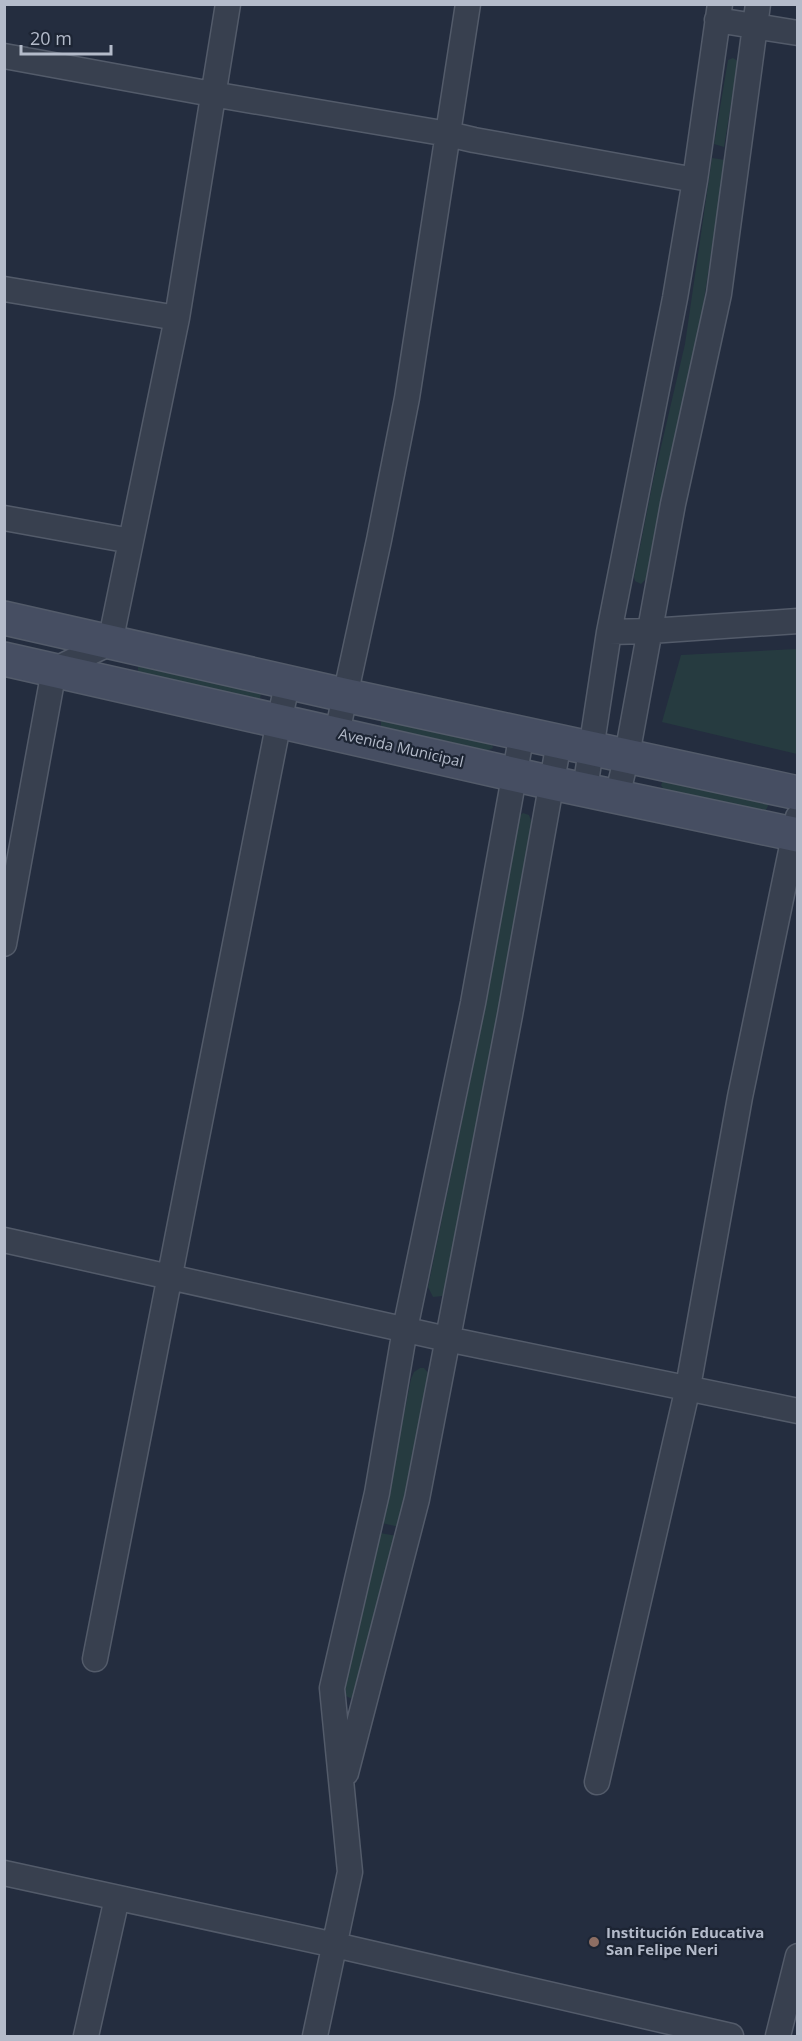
<svg xmlns="http://www.w3.org/2000/svg" width="802" height="2041" font-family="'Open Sans',sans-serif">
  <rect width="100%" height="100%" fill="#242d3f"/>
  <path fill="#263b40" d="M733,58L738,61L724,147L714,144L728,60Z
    M712,158L725,160L697,347L646,579L641,584L635,581L634,577L653,481L685,344Z
    M797,649V754L662,722L681,655Z
    M138,664L261,693L260,699L256,701L138,674Z
    M381,719L491,741L493,748L484,752L381,728Z
    M664,778L768,799L769,804L765,812L665,792L661,785Z
    M523,813L529,815L533,826L445,1292L442,1296L433,1297L428,1287L480,1033L515,823L517,817Z
    M420,1368H424L428,1373V1381L416,1449L399,1527L382,1523L411,1379L414,1372Z
    M380,1533L397,1536L354,1697L350,1698L344,1695L343,1690Z"/>
  <g fill="none" stroke-linecap="round" stroke-linejoin="round">
    <g stroke="#535b6a" stroke-width="27">
      <path id="street" d="M717,20L798,33
        M4,56L212,94L448,134L474,140L695,180
        M4,289L177,318
        M4,518L131,541
        M609,632L650,631L798,621
        M337,733L379,540L407,398L468,4
        M585,789L609,632L675,298L695,180L720,4
        M617,797L627,755L673,504L719,294L758,4
        M4,944L54,670L110,643L177,318L228,4
        M4,1240L447,1339L798,1411
        M95,1659C157,1347 216,1033 279,721L288,681
        M346,1773L417,1499L510,1015L559,742
        M597,1782L688,1387L740,1097L798,817
        M4,1873L335,1945L731,2036
        M86,2036L117,1898
        M315,2036L350,1872L332,1688L377,1493L405,1329L473,1003L522,733
        M778,2036L798,1956"/>
    </g>
    <g stroke="#535b6a" stroke-width="36">
      <path id="secondary" d="M4,618L344,695L798,793
        M4,659L552,783L798,835"/>
    </g>
    <use href="#street" stroke="#38404f" stroke-width="24"/>
    <use href="#secondary" stroke="#464e62" stroke-width="33"/>
  </g>
  <circle fill="#8d6e63" stroke="#1d2534" stroke-width="2" cx="594" cy="1942" r="6"/>
  <g text-anchor="middle" stroke-width="4.5" stroke-linejoin="round" paint-order="stroke">
    <g font-size="15" fill="#b4bbca" stroke="#1d2534">
      <text transform="translate(401 748) rotate(13)" y="5">Avenida Municipal</text>
    </g>
    <g font-size="15" font-weight="bold" fill="#b4bbca" stroke="#1d2534" text-anchor="start">
      <text x="606" y="1938">Institución Educativa<tspan x="606" dy="17">San Felipe Neri</tspan></text>
    </g>
  </g>
  <rect width="802" height="2041" fill="none" stroke="#b4bbca" stroke-width="12"/>
  <path d="M21 45v9h90v-9" fill="none" stroke="#b4bbca" stroke-width="3"/>
  <text x="30" y="45" font-size="18" fill="#b4bbca" stroke="#1d2534" stroke-width="4.5" paint-order="stroke">20 m</text>
</svg>
